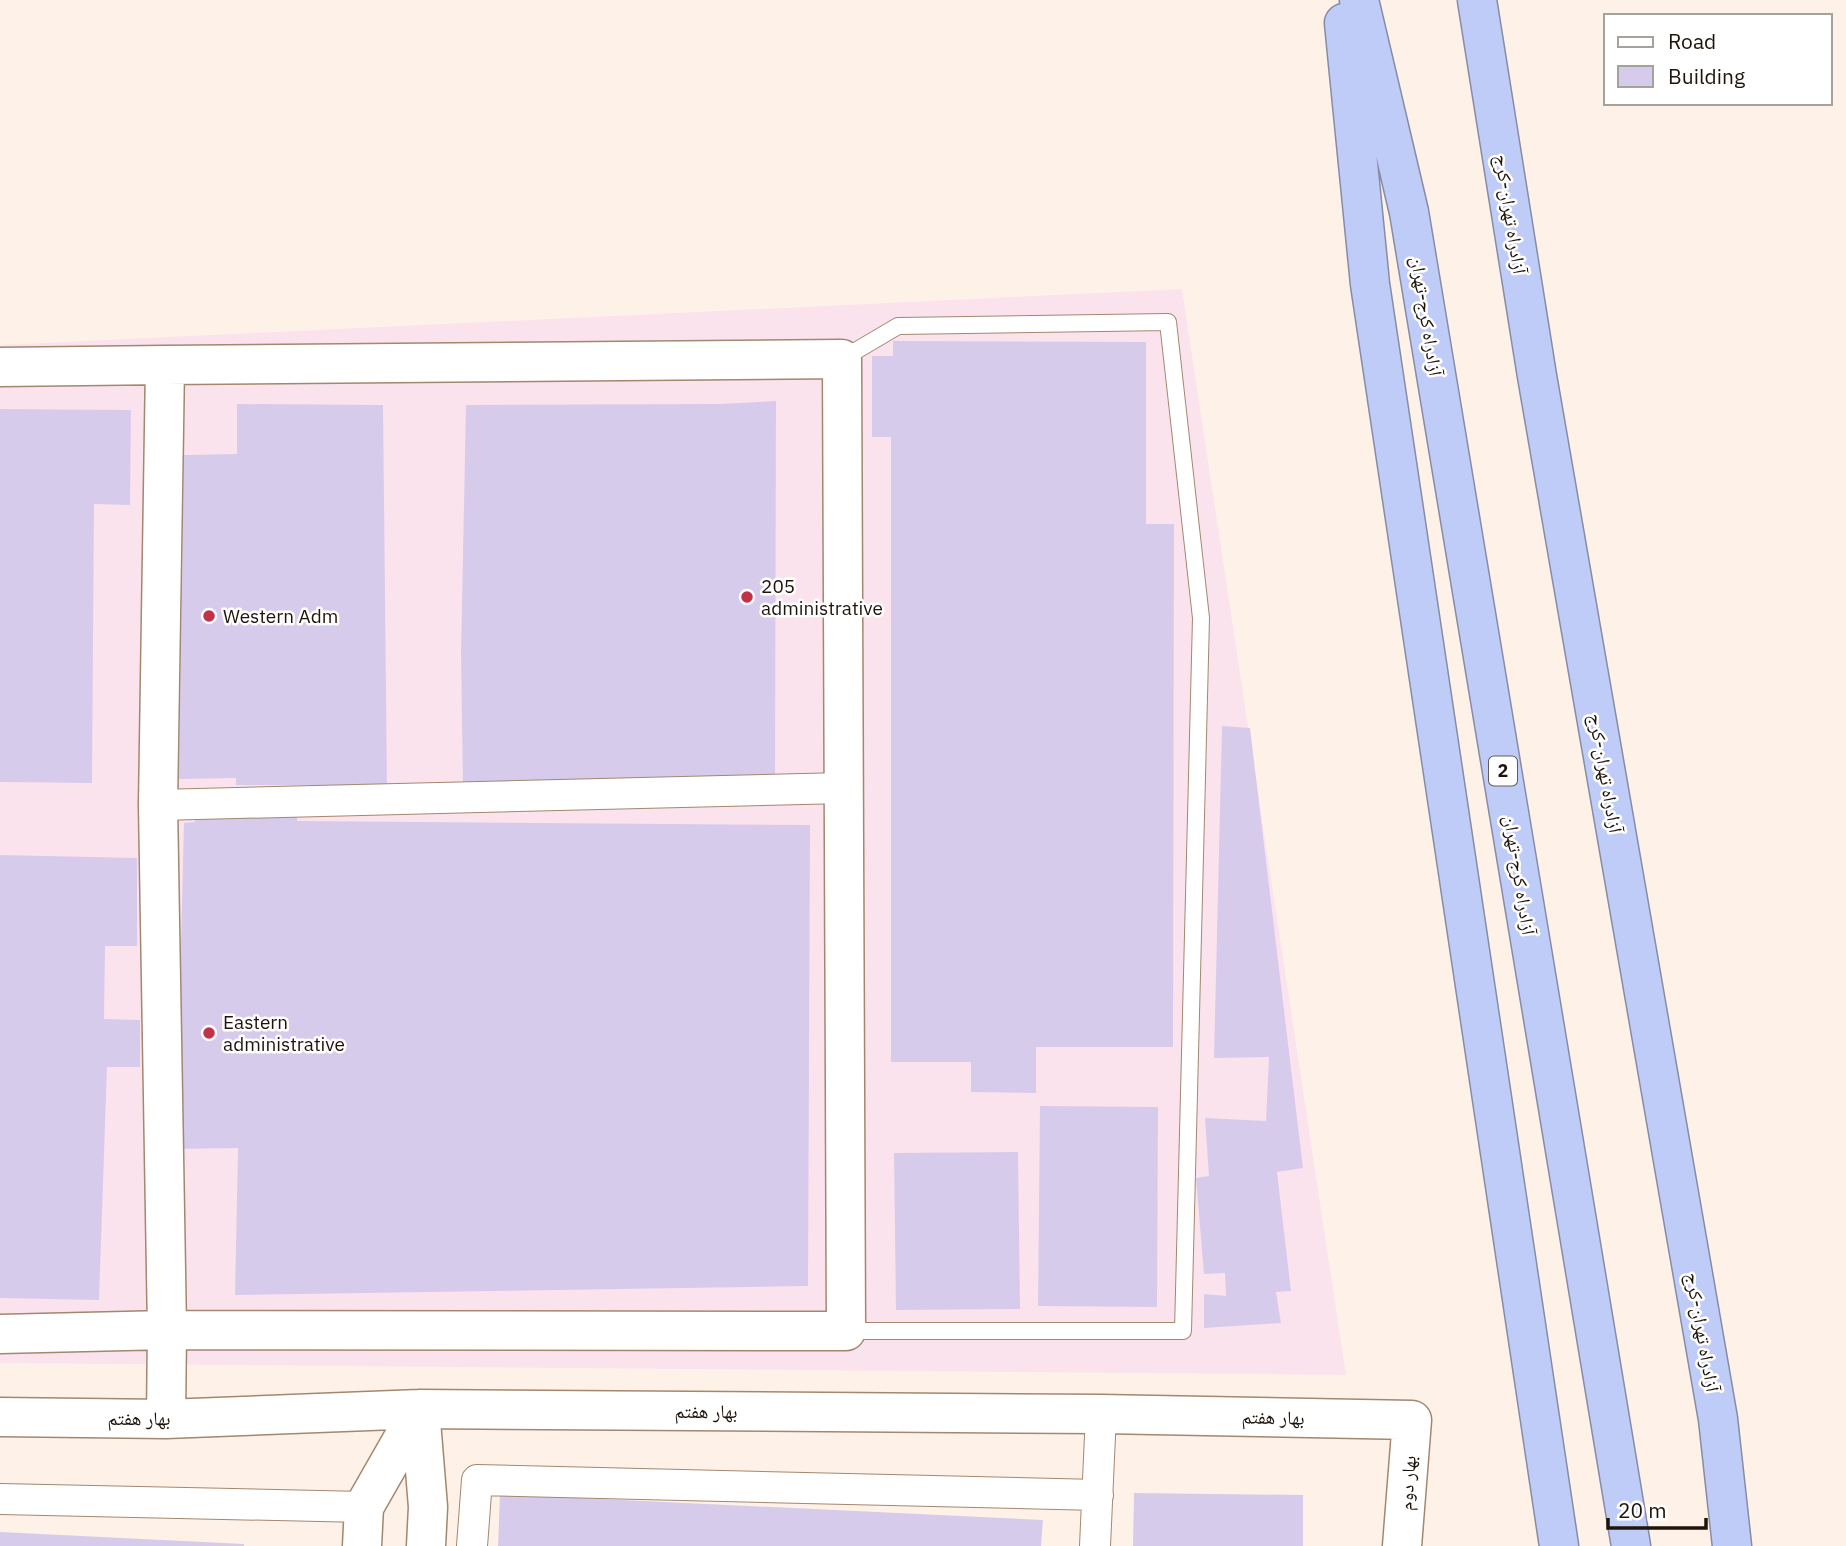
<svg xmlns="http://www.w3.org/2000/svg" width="1846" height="1546" font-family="'IBM Plex Sans','Noto Naskh Arabic',sans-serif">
  <rect width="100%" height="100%" fill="#fef2e8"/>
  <path fill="#fbe3ee" d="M1182,289L1346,1375L0,1363V345Z"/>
  <path fill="#d7cbec" d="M893,341L1146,342V524H1174L1173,1047H1036V1093L971,1092V1062H891V437H872V356H893Z
    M776,401L775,790L463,789L461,654L466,405L720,404Z
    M237,404L383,405L387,786L236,785V778L179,779L184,455L237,454Z
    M0,409L131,410L130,505L94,504L92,783L0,782Z
    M1222,726L1250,728L1303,1168L1277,1172L1291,1291L1276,1292L1281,1323L1204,1328V1294L1226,1296L1225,1273L1204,1274L1196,1178L1209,1176L1205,1118L1266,1121L1269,1057L1214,1058Z
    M195,800L297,801V821L810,825L808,1286L235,1295L238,1148L176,1149L184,823L195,822Z
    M0,855L137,858V946H105L104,1019L140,1020V1067H107L99,1300L0,1298Z
    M1040,1106L1158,1107L1157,1307L1038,1306Z
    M1018,1152L1020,1309L896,1310L894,1153Z
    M1134,1493L1303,1495V1546H1133Z
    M500,1494L1043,1520L1041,1546H498Z
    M0,1532L244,1544V1546H0Z"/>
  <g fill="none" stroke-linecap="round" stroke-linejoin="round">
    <g stroke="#a3876f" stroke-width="18">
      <path id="service" d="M842,359L898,326L1168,322L1201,618L1183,1331H846"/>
    </g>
    <g stroke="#a3876f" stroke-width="32">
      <path id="minor" d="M158,805L844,788
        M0,1499L364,1507
        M472,1546L477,1480L1098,1495
        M1095,1546L1101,1414"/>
    </g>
    <g stroke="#a3876f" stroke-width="41">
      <path id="tertiary" d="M0,367L165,365
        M0,1334L167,1330L846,1331L842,359L165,365L158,805L167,1330L166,1419
        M420,1409L428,1507L426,1546
        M0,1417L166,1419L420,1409L1101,1414L1412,1420L1402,1546
        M362,1546L364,1507L420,1409"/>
    </g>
    <g stroke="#878ca4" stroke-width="41">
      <path id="motorway" d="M1359,0L1409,212L1631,1546
        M1477,0L1537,376L1718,1419L1732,1546
        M1344,23L1370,284L1559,1546"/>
    </g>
    <use href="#service" stroke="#fff" stroke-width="16"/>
    <use href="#minor" stroke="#fff" stroke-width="30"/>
    <use href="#tertiary" stroke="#fff" stroke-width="38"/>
    <use href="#motorway" stroke="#bfccf7" stroke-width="38"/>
  </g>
  <g fill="#c23146" stroke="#fff" stroke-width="2.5">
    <circle cx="747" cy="597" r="7"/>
    <circle cx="209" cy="616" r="7"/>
    <circle cx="209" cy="1033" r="7"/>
  </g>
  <g text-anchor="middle" stroke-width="5" stroke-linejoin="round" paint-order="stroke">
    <rect fill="#fff" stroke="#625a54" stroke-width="2" x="1489" y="756.5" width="28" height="29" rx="5"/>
    <g font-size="18" font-weight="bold" fill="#1f140b">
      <text x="1503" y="777">2</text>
    </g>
    <g font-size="19" fill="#1f140b" stroke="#fff">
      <text transform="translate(1511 214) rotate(81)" y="7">آزادراه تهران-کرج</text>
      <text transform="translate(1427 316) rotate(81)" y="7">آزادراه کرج-تهران</text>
      <text transform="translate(1606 773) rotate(80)" y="7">آزادراه تهران-کرج</text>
      <text transform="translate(1520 875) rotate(81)" y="7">آزادراه کرج-تهران</text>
      <text transform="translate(1703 1332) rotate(80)" y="7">آزادراه تهران-کرج</text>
      <text x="706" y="1418">بهار هفتم</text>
      <text transform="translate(1273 1417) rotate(1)" y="7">بهار هفتم</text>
      <text x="139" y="1425">بهار هفتم</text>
      <text transform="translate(1407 1483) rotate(-86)" y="7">بهار دوم</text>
    </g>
    <g font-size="19" fill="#1f140b" stroke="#fff" text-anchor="start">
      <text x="761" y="593">205<tspan x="761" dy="22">administrative</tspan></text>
      <text x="223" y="623">Western Adm</text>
      <text x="223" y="1029">Eastern<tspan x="223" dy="22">administrative</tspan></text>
    </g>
  </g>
  <rect x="1604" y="14" width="228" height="91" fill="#ffffff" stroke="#a5a19d" stroke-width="2"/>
  <rect x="1618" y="37" width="35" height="10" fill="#ffffff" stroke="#a5a19d" stroke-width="2"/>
  <text x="1668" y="49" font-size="21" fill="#1f140b">Road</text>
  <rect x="1618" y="66" width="35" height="21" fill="#d7cbec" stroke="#a5a19d" stroke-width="2"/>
  <text x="1668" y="84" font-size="21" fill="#1f140b">Building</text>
  <path d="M1608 1518v10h98v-10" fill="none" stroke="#1f140b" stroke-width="3.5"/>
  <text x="1618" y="1518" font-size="21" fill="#1f140b" stroke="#ffffff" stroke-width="5" paint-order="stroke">20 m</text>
</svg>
